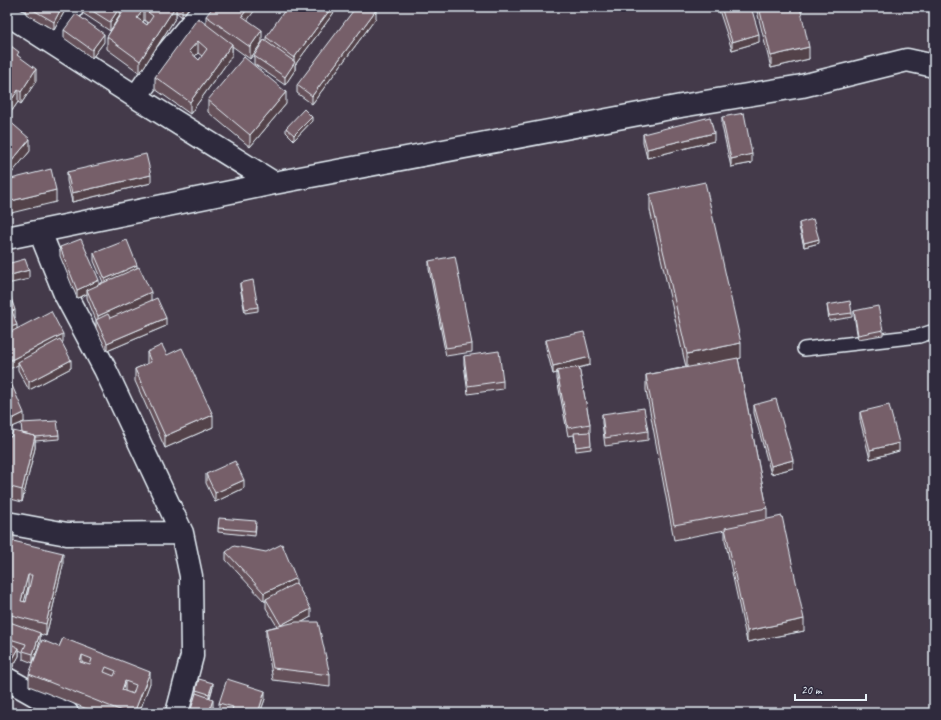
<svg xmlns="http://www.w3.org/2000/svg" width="941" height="720" font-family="Caveat,sans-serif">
  <rect width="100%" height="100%" fill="#443a4a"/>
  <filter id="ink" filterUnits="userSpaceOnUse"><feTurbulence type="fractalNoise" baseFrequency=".025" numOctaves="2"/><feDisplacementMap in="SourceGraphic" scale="8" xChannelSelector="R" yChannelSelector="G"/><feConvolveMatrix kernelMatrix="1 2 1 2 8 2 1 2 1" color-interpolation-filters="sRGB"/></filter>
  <g filter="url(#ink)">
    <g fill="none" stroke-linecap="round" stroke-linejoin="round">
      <g stroke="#e8f1f8" stroke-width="16">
        <path id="service" d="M804,349L919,336L934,331"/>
      </g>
      <g stroke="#e8f1f8" stroke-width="25">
        <path id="minor" d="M7,14L136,97L274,183
          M51,42L73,7
          M136,97L163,58L205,7
          M40,232L65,294L105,369L182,533L191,576L192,656L177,713
          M7,238L274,183L681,106L802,86L907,60L934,66
          M7,523L67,534L182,533
          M7,679L67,713"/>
      </g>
      <use href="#service" stroke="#2f2a3d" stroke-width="13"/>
      <use href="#minor" stroke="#2f2a3d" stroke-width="22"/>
    </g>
    <path fill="#65515a" stroke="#e8f1f8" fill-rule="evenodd" d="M26,7H67L54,30L26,14Z
      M78,7H189L182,17L176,12V17L140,73L107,49V37L122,13L120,11V15L110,31L78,10ZM144,20L148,23L147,25L143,22Z
      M335,7V11L295,65V70L285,85L254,64V56L266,41V37Z
      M718,7H751L759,42L732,50Z
      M756,7H800L809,59L771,68Z
      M206,16L248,20L262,42L250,59L232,46V56L190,114L155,89V77L206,25ZM198,53L202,56L199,60L195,56Z
      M376,18L312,104L297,93V85Z
      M64,30L104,42L92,58L64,38Z
      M7,43L19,57L36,81L21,104L18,102L7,118Z
      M208,100L286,104L250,147L208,112Z
      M722,117L752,163L731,167L722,126Z
      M7,119L30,151L11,174L7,170Z
      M312,121L294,140L286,132V128Z
      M643,134L714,141L647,158L643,142Z
      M67,172L151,183L72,202L67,181Z
      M650,194L741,358H738L767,508V519L804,631L747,642L725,540V530L674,540L646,390V375L686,367L650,210Z
      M799,223L819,243L804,247L799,227Z
      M60,247L99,284L103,282L94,261V253L137,268L151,300L166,326L107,351L96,328V320L87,298V294L77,298L60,256Z
      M429,261L472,344V352L446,356L429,269Z
      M240,283L258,307V311L245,313L240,287Z
      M7,290L15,318H14L17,329L63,342L62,343L71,368L29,390L18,370V365Z
      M827,305L852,313V317L829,321Z
      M854,311L883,330V335L858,339L854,315Z
      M546,340L590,365L579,368L590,424V432L591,449L576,451L574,435L568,436L557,379V373L553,374L546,348Z
      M147,352L167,355L213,427L165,448L135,381V369L147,364Z
      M464,356L503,381V389L468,394L464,364Z
      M7,374L24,422L10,428L7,422Z
      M754,405L793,468L771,474L754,413Z
      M860,412L899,451L870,459L860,420Z
      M602,414L648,431V440L605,446L602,423Z
      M22,433L59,435V439L35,441V448L22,502L7,498V436L11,437Z
      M206,474L244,488L215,502L206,483Z
      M256,526L255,536L218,532V528Z
      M7,530L14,541L63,565L46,636L40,634V641L33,663L23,659V652L19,650V656L11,670L7,668V567L12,548L7,561ZM28,587H29L26,602L24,601Z
      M226,552L296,583L311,617L302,622L330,675V687L273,680L266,641V629L277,626L266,608V601H264L226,560Z
      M63,638L150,683L139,713H97L29,686V674L59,647Z
      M213,687L210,698L213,707L212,709L190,713L196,694V690Z
      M265,699L260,713H225L219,711V703Z"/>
    <path fill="#53424a" stroke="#e8f1f8" d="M62,7H67L54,30V22Z
      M120,7V15L110,31V22Z
      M175,7H176V17L140,73V61Z
      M182,7H189L182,17Z
      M249,7H257L242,28V16Z
      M332,7H335V11L295,65V70L285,85V77L294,63V58Z
      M144,9V20L137,30V18Z
      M376,10V18L312,104V96Z
      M262,30V42L250,59V47Z
      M104,34V42L92,58V50Z
      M759,34V42L732,50V42Z
      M198,41V53L189,63V51Z
      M232,44V56L190,114V102Z
      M809,47V59L771,68V56Z
      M36,69V81L21,104V92Z
      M18,90V102L7,118V107Z
      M286,92V104L250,147V135Z
      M312,117V121L294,140V135Z
      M714,133V141L647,158V149Z
      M30,139V151L11,174V162Z
      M752,154V163L731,167V159Z
      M151,175V183L72,202V193Z
      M56,190V202L7,214V202Z
      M819,239V243L804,247V243Z
      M137,265V274L105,287V279Z
      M29,270V279L7,284V276Z
      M99,280V289L87,290V294L77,298V290Z
      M151,292V301L98,324V316Z
      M15,310V318L12,319V311Z
      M166,318V326L107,351V343Z
      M17,325V333L7,337V328Z
      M63,334V342L19,364L18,362V365L7,370V362Z
      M741,343V358L687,370V354Z
      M590,357V365L557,373V371V373L553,374V366Z
      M71,360V368L29,390V382Z
      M24,413V422L10,428V420Z
      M213,415V427L165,448V436Z
      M35,436V448L22,502V490Z
      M899,443V451L870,459V450Z
      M793,460V468L771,474V466Z
      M244,480V488L215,502V493Z
      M14,533V541L7,561V553Z
      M63,553V565L46,636V624Z
      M28,575V587L21,613V601Z
      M296,578V587L266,599V601H264V593Z
      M311,609V617L281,634V625Z
      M804,619V631L747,642V631Z
      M40,633V641L33,663V654Z
      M19,648V656L11,670V662Z
      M82,655V667L80,662Z
      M150,672V683L139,713H134Z
      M125,681V693L122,690Z
      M213,683V687L209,698V694Z
      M265,691V699L260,713H258Z
      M213,699V707L211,713L210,709Z"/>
    <path fill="#765e69" stroke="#e8f1f8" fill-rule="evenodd" d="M28,7H62L54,22Z
      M86,7H120L110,22Z
      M120,7H126L124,10Z
      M126,7H175L140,61L107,37ZM144,9L153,16L147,25L137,18Z
      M213,7H249L242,16L262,30L250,47L206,16Z
      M287,7H332L294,58L266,37Z
      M356,7H372L376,10L312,96L297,85Z
      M721,7H751L759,34L732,42Z
      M759,7H800L809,47L771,56Z
      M76,14L104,34L92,50L64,30Z
      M198,18L232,44L190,102L155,77ZM198,41L207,49L199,60L189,51Z
      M264,40L295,62L285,77L254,56Z
      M7,43L19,52L17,55L36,69L21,92L18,90L7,107Z
      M244,57L286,92L250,135L208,100Z
      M304,109L312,117L294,135L286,128Z
      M744,113L752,154L731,159L722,117Z
      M710,117L714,133L647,149L643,134Z
      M7,119L30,139L11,162L7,159Z
      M146,154L151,175L72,193L67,172Z
      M51,169L56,190L7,202V180Z
      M705,182L741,343L687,354L650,194Z
      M813,219L819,239L804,243L799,223Z
      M81,239L99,280L77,290L60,247Z
      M127,240L137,265L105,279L94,253Z
      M455,256L472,344L446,348L429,261Z
      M25,259L29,270L7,276V264Z
      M139,267L151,292L98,316L87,290Z
      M253,280L258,307L245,309L240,283Z
      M8,289L15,310L12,311L17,325L7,328V290Z
      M157,298L166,318L107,343L96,320L108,314L110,318Z
      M850,301L852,313L829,316L827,305Z
      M878,306L883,330L858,335L854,311Z
      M51,311L63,334L7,362V334Z
      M584,332L590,357L553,366L546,340Z
      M60,339L71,360L29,382L18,362Z
      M162,345L167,355L182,348L213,415L165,436L135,369L151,362L147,352Z
      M499,351L503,381L468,386L464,356Z
      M738,358L767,508L674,525L646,375Z
      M579,367L590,424L568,428L557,371Z
      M7,374L24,413L10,420L7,413Z
      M776,399L793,460L771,466L754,405Z
      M889,405L899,443L870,450L860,412Z
      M644,408L648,431L605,438L602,414Z
      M57,421L59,435L35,437V436L22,433L21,423Z
      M13,431L35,436L22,490L7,486V436L11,437Z
      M590,432L591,445L576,447L574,433Z
      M235,461L244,480L215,493L206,474Z
      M782,516L804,619L747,631L725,528Z
      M219,518L256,521L255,531L218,528Z
      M7,530L14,533L7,553Z
      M13,541L63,553L46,624L7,614V567ZM28,575H32L26,602L21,601Z
      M282,544L296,578L264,593L226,552L234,546L266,552Z
      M296,583L311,609L281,625L266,599Z
      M7,621L40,633L33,654L23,651L26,644L7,638Z
      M296,622H318L330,675L273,668L266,629Z
      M63,638L150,672L134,713H127L29,674L42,640L59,647ZM82,655L92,659L90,665L80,662ZM106,667L116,671L114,676L104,672ZM125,681L136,685L133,694L122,690Z
      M7,642L19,648L11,662L7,660Z
      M199,679L213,683L209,694L196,690Z
      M227,679L265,691L258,713H231L233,707L219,703Z
      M196,693L213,699L210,709L223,713H190Z"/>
  </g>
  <rect width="941" height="720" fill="none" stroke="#2f2a3d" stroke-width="24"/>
  <rect x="12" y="12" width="917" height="696" fill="none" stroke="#e8f1f8" stroke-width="1.5" filter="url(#ink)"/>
  <path d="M795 694v6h71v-6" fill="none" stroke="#e8f1f8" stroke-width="2"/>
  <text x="801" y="694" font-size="12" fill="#e8f1f8" stroke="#2f2a3d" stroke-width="3" paint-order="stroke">20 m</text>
</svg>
